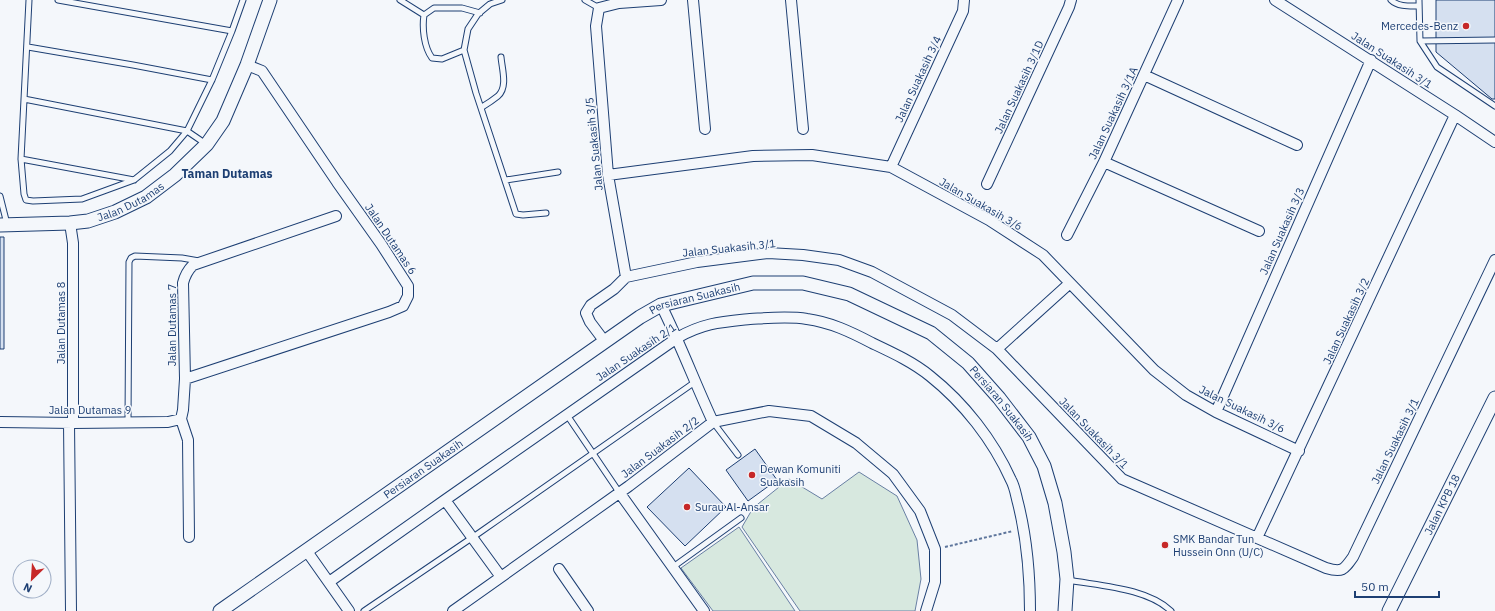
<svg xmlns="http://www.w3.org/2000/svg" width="1495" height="611" font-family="'IBM Plex Sans',sans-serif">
  <rect width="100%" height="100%" fill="#f4f7fb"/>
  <path fill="#d7e8df" stroke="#687fa3" d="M859,472L897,496L917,540L921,579L915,611H800L742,527L753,508L789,479L822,499Z
    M739,527L795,611H713L681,568Z"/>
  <path fill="#d5e0f0" stroke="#1d3f73" d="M1436,0H1495V99H1492L1436,52Z
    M0,237H4V349H0Z
    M755,449L777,480L748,501L726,470Z
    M689,468L726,507L685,546L647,507Z"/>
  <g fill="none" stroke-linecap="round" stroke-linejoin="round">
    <g stroke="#1d3f73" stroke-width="7">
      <path id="service" d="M29,0L21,159L24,194L26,200L33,201L82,199L134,180L170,151L187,131L212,80L232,31L243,0
        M58,0L232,31
        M400,0L424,15
        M502,0L490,4L478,14L468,29L464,50L476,93L516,214L523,215L546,213
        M585,0L599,8
        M1391,0C1398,7 1410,6 1419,6
        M1419,0L1420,41L1437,67L1495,106
        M1420,41L1495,40
        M28,47L133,65L212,80
        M464,50L442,59L432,58C424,47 422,28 424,15L434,8H462L480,13
        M24,99L187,131L206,144
        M482,107C487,104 493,100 498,96C508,87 502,69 501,57
        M21,159L134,180
        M506,180L558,172
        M0,196L7,224
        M567,415L619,492
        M128,422L129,262L131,258L135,256L182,258L199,261
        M713,422L738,455
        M673,567L741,518
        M1068,580C1100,586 1147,588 1171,611
        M364,611L479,533L695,382"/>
    </g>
    <g stroke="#1d3f73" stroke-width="12">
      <path id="minor" d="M693,0L705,129
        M791,0L803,129
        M1275,0L1455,115L1495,142
        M1144,75L1297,145
        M1104,162L1259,231
        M891,167L963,11L964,0
        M608,175L753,156L812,155L891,167L989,220L1043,255L1154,370L1186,395L1216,412L1299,451
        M987,184L1069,7L1071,0
        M70,223L73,243V423
        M1067,235L1104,162L1178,0
        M626,277L608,175L596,26L599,8L619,3L661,0
        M661,305C680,343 695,383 713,422
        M605,342L590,322L586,313L591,305L614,289L626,277L697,262L768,253L803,255L839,260L872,272L952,315L997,349L1122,479L1326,568C1342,573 1344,570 1353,557L1495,260
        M997,349L1070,283
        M185,379L389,312L403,306L408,296V286L381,244L337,182L262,71L247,65
        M1216,412L1371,60
        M0,422L73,423L168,422L181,419
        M69,423L71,611
        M619,492L704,611
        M445,500L677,338C703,323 721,322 750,319C768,318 789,316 807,319C830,322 851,332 872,343C891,352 913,362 930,376C964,403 993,440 1011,480C1015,487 1016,496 1018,503C1027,539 1030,574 1030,611
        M189,537L188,440L181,419L183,410L185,379L183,283C185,275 188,270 193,265L336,216
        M1257,538L1455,115
        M306,550L349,611
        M559,569L588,611
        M329,582L445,500L501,577
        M453,611L629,486L713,422L769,411L811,416L856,443L893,474L920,511L935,549V582L926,611"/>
    </g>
    <g stroke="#1d3f73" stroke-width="15">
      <g id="tertiary">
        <path id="s1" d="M0,225L70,223L88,221L115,212L146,197L175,175L207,144L223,121L247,65L270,0"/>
        <path id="s2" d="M220,611L640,317L661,305L753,283H803L849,294L931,333L968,363L999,398L1029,437L1044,466L1055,503L1064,552L1067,579L1065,611"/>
        <path id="s3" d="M1389,611L1495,398"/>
      </g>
    </g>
    <path stroke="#5e769c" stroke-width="2" stroke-dasharray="3 2" stroke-linecap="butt" d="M945,547L1013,531"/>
    <use href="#service" stroke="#f4f7fb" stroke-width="5"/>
    <use href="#minor" stroke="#f4f7fb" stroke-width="10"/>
    <use href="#tertiary" stroke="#f4f7fb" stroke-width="13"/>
  </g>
  <g fill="#c62828" stroke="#f4f7fb" stroke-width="1.5">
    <circle cx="1466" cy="26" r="4"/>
    <circle cx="752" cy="475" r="4"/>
    <circle cx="687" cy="507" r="4"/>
    <circle cx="1165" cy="545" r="4"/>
  </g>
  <g text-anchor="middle" stroke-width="3" stroke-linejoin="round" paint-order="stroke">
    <g font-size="11" fill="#1d3f73" stroke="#f4f7fb" text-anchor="start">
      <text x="1458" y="30" text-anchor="end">Mercedes-Benz</text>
      <text x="760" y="473">Dewan Komuniti<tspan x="760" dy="13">Suakasih</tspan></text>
      <text x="695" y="511">Surau Al-Ansar</text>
      <text x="1173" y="543">SMK Bandar Tun<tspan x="1173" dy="13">Hussein Onn (U/C)</tspan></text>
    </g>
    <g font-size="11" fill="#1d3f73" stroke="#f4f7fb">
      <text transform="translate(1392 60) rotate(33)" y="4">Jalan Suakasih 3/1</text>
      <text transform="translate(918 79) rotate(-65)" y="4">Jalan Suakasih 3/4</text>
      <text transform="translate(1019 87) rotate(-65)" y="4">Jalan Suakasih 3/1D</text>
      <text transform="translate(1113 113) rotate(-65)" y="4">Jalan Suakasih 3/1A</text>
      <text transform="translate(594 144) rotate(-96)" y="4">Jalan Suakasih 3/5</text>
      <text dy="4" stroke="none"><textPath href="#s1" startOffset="135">Jalan Dutamas</textPath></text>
      <text transform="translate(981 204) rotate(30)" y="4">Jalan Suakasih 3/6</text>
      <text transform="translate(1282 231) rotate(-66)" y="4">Jalan Suakasih 3/3</text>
      <text transform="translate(391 239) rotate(56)" y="4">Jalan Dutamas 6</text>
      <text transform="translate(729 248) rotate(-6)" y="4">Jalan Suakasih 3/1</text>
      <text dy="4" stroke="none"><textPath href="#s2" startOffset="571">Persiaran Suakasih</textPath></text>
      <text transform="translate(1346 321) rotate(-65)" y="4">Jalan Suakasih 3/2</text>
      <text transform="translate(61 323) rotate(-90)" y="4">Jalan Dutamas 8</text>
      <text transform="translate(172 325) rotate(-90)" y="4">Jalan Dutamas 7</text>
      <text transform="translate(636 352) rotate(-34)" y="4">Jalan Suakasih 2/1</text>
      <text dy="4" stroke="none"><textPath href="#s2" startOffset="920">Persiaran Suakasih</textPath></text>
      <text transform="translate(1242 409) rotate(26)" y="4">Jalan Suakasih 3/6</text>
      <text x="90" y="414">Jalan Dutamas 9</text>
      <text transform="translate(1094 433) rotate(46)" y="4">Jalan Suakasih 3/1</text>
      <text transform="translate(1395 441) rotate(-64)" y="4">Jalan Suakasih 3/1</text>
      <text transform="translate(660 447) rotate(-37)" y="4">Jalan Suakasih 2/2</text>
      <text dy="4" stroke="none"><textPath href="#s2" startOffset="248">Persiaran Suakasih</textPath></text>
      <text dy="4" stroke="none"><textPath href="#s3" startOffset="119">Jalan KPB 18</textPath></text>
    </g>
    <g font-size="12" font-weight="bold" fill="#1d3f73" stroke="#f4f7fb">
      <text x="227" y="178">Taman Dutamas</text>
    </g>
  </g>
  <g transform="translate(32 579) rotate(205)"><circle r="19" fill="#f4f7fb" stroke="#9eadc5"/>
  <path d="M0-3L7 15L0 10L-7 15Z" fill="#c62828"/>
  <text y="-6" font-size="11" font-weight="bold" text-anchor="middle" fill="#1d3f73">N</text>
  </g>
  <path d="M1355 591v6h84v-6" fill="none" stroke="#1d3f73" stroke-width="2"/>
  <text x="1361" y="591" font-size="12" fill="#1d3f73" stroke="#f4f7fb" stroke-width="3" paint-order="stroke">50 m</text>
</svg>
